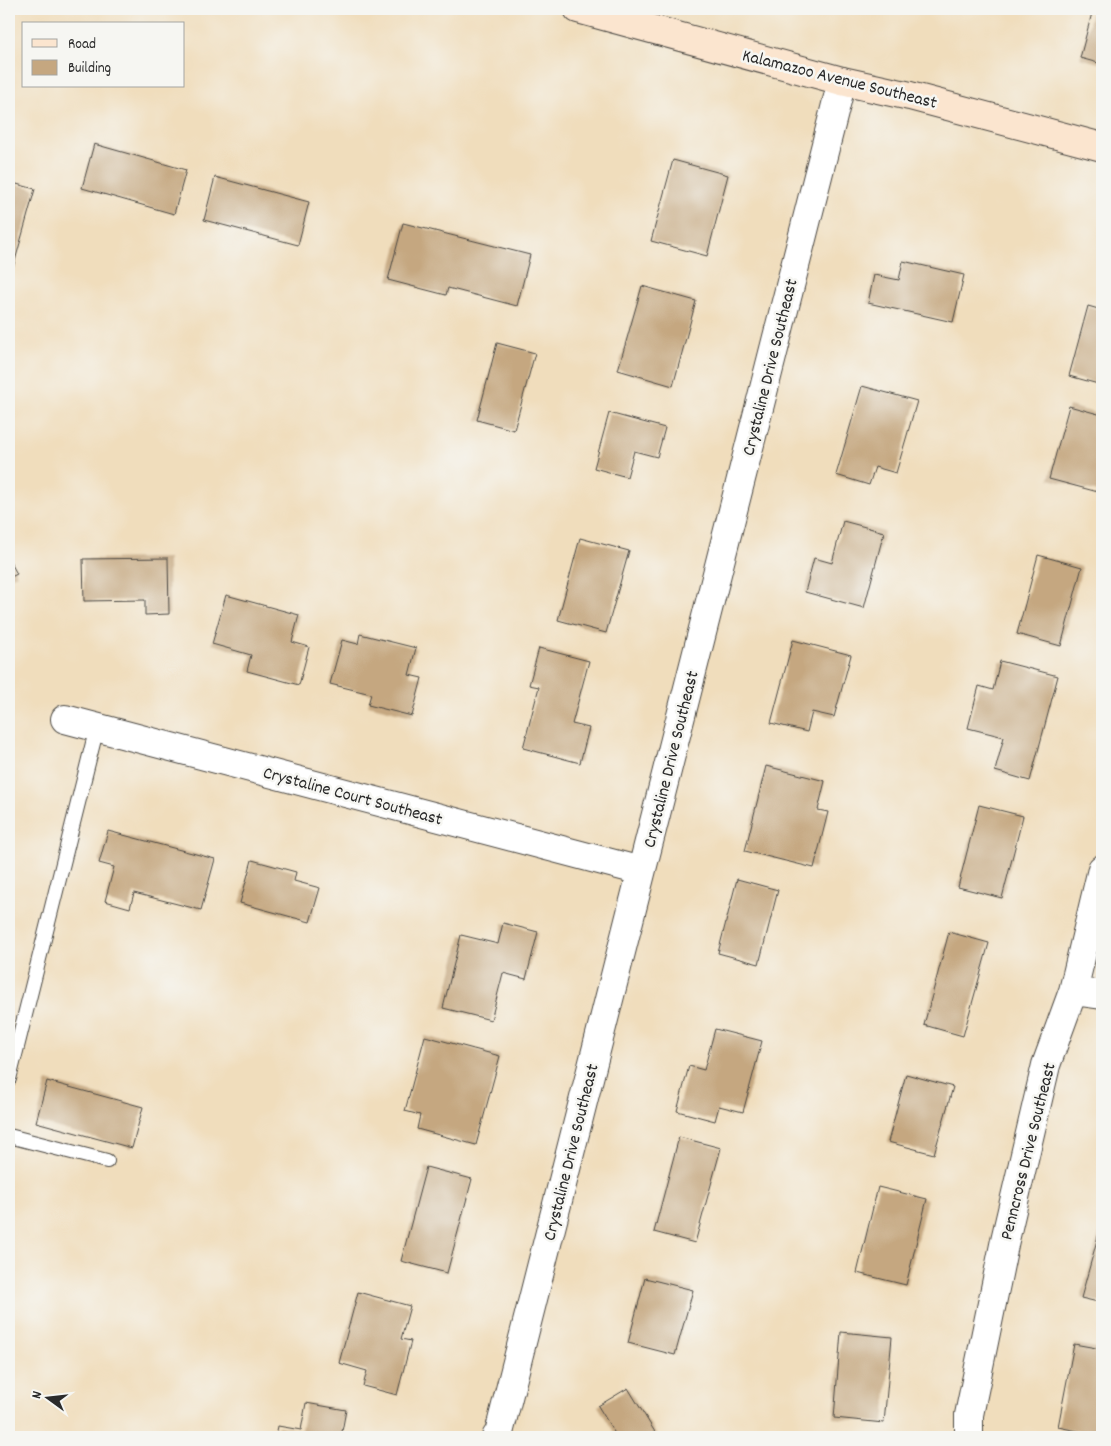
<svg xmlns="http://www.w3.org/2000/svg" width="1111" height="1446" font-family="Dekko,sans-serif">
  <rect width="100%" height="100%" fill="#f6f6f2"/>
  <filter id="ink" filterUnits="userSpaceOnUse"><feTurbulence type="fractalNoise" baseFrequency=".02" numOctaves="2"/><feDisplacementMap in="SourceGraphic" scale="10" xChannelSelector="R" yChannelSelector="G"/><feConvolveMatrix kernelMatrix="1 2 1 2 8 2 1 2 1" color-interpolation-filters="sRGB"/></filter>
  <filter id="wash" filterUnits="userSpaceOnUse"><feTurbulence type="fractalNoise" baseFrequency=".0096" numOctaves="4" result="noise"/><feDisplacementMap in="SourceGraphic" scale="20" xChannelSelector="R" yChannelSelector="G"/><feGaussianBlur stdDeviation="1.12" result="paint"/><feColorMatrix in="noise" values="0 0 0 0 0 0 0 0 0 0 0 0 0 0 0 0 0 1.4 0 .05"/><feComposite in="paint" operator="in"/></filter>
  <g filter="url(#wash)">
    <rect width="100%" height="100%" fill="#f0ddbc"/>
    <g id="blocks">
      <path fill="#c5a780" d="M1093,9H1102V64L1080,58Z
        M94,144L186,170L174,214L82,188Z
        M673,160L728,175L707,256L651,241Z
        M215,177L309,202L298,245L204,220Z
        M9,182L35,189L13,268L9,266Z
        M403,223L530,255L517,306L448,288L446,295L388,280Z
        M903,261L964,275L953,322L868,303L874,275L899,280Z
        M642,286L696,301L673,386L618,370Z
        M1088,306L1102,310V385L1069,376Z
        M497,343L535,353L514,430L477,420Z
        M862,386L917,401L896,473L875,467L869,485L836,475Z
        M1069,406L1102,415V477L1098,492L1049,479Z
        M609,413L665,428L657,457L634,451L627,477L594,468Z
        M843,521L884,532L864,608L805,592L814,558L832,563Z
        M580,538L629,551L606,633L558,620Z
        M1038,555L1082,567L1061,646L1017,634Z
        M168,558L169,614L145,615V600L84,601L83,559Z
        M9,559L17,574L9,578Z
        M226,595L299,615L292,642L309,647L299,685L247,671L251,655L212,644Z
        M360,634L416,648L409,675L422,678L412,716L368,705L371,694L330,684L342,640L358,644Z
        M793,640L851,655L834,717L812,712L807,732L771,723Z
        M539,648L589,661L572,724L589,728L580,763L523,748L539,687L529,685Z
        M1000,661L1058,676L1030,781L995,771L1004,737L968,728L979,686L993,690Z
        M766,766L825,781L818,810L828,812L814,868L745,851Z
        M979,805L1023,816L1002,898L958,887Z
        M108,831L215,859L201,910L134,893L130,908L105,901L114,867L99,863Z
        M252,860L296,872L294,881L320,888L310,922L240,903Z
        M737,879L778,890L759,964L718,953Z
        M503,923L538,932L526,979L503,973L491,1020L443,1008L461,935L498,944Z
        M949,932L989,943L963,1036L924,1025Z
        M715,1029L762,1041L743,1112L719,1106L715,1121L677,1111L689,1066L704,1070Z
        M425,1036L500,1056L476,1145L417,1129L420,1115L405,1111Z
        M906,1074L953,1087L934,1154L888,1142Z
        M47,1081L143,1107L132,1148L36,1122Z
        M679,1137L721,1148L695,1243L654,1232Z
        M426,1167L472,1179L447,1273L401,1261Z
        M878,1187L927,1199L906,1285L857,1273Z
        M1102,1222V1303L1081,1298Z
        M645,1278L693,1290L675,1355L628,1343Z
        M358,1292L410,1306L401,1339L411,1341L397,1395L363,1386L367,1371L339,1363Z
        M841,1332L892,1337L884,1423L834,1418Z
        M1074,1344L1102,1349V1436L1058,1427Z
        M628,1388L658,1437H617L598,1406Z
        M306,1403L346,1410L341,1437H276L278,1426L301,1430Z"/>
    </g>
  </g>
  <g filter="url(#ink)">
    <use href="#blocks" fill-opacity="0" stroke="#494641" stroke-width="1"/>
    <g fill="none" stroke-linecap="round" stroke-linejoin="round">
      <g stroke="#494641" stroke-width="16">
        <path id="lane" d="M9,1079L97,727
          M9,1136L107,1161"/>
      </g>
      <g stroke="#494641" stroke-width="30">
        <path id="street" d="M65,719L641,871
          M1073,991L1102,995
          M496,1437L499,1433L842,81
          M969,1437V1415L1005,1240L1046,1065L1073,991L1102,869"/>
      </g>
      <g stroke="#494641" stroke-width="30">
        <path id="secondary" d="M578,9L842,81L910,96L1102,147"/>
      </g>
      <use href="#lane" stroke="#fff" stroke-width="14"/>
      <use href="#street" stroke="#fff" stroke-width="28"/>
      <use href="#secondary" stroke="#fbe5cf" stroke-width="28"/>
    </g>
  </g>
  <g text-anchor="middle" stroke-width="5" stroke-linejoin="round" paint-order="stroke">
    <g font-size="18" fill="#2b2b2b" stroke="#f6f6f2">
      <text transform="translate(840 78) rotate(14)" y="6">Kalamazoo Avenue Southeast</text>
      <text transform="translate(769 367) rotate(-76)" y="6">Crystaline Drive Southeast</text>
      <text transform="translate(670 759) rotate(-76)" y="6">Crystaline Drive Southeast</text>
      <text transform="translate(353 795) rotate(15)" y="6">Crystaline Court Southeast</text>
      <text transform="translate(1027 1151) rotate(-76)" y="6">Penncross Drive Southeast</text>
      <text transform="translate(570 1152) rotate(-76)" y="6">Crystaline Drive Southeast</text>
    </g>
  </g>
  <rect width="1111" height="1446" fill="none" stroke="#f6f6f2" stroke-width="30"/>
  <rect x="22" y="22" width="162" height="65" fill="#f6f6f2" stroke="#a5a5a2"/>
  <rect x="32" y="39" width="25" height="8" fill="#fbe5cf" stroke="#a5a5a2"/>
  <text x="68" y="48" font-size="15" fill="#2b2b2b">Road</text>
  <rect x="32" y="60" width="25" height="15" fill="#c5a780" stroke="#a5a5a2"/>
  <text x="68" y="72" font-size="15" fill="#2b2b2b">Building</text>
  <g transform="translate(48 1398) rotate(285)" stroke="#f6f6f2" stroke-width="4" paint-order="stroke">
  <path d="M0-4L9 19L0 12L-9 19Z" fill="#2b2b2b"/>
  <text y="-8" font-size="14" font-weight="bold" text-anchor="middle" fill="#2b2b2b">N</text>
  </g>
</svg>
